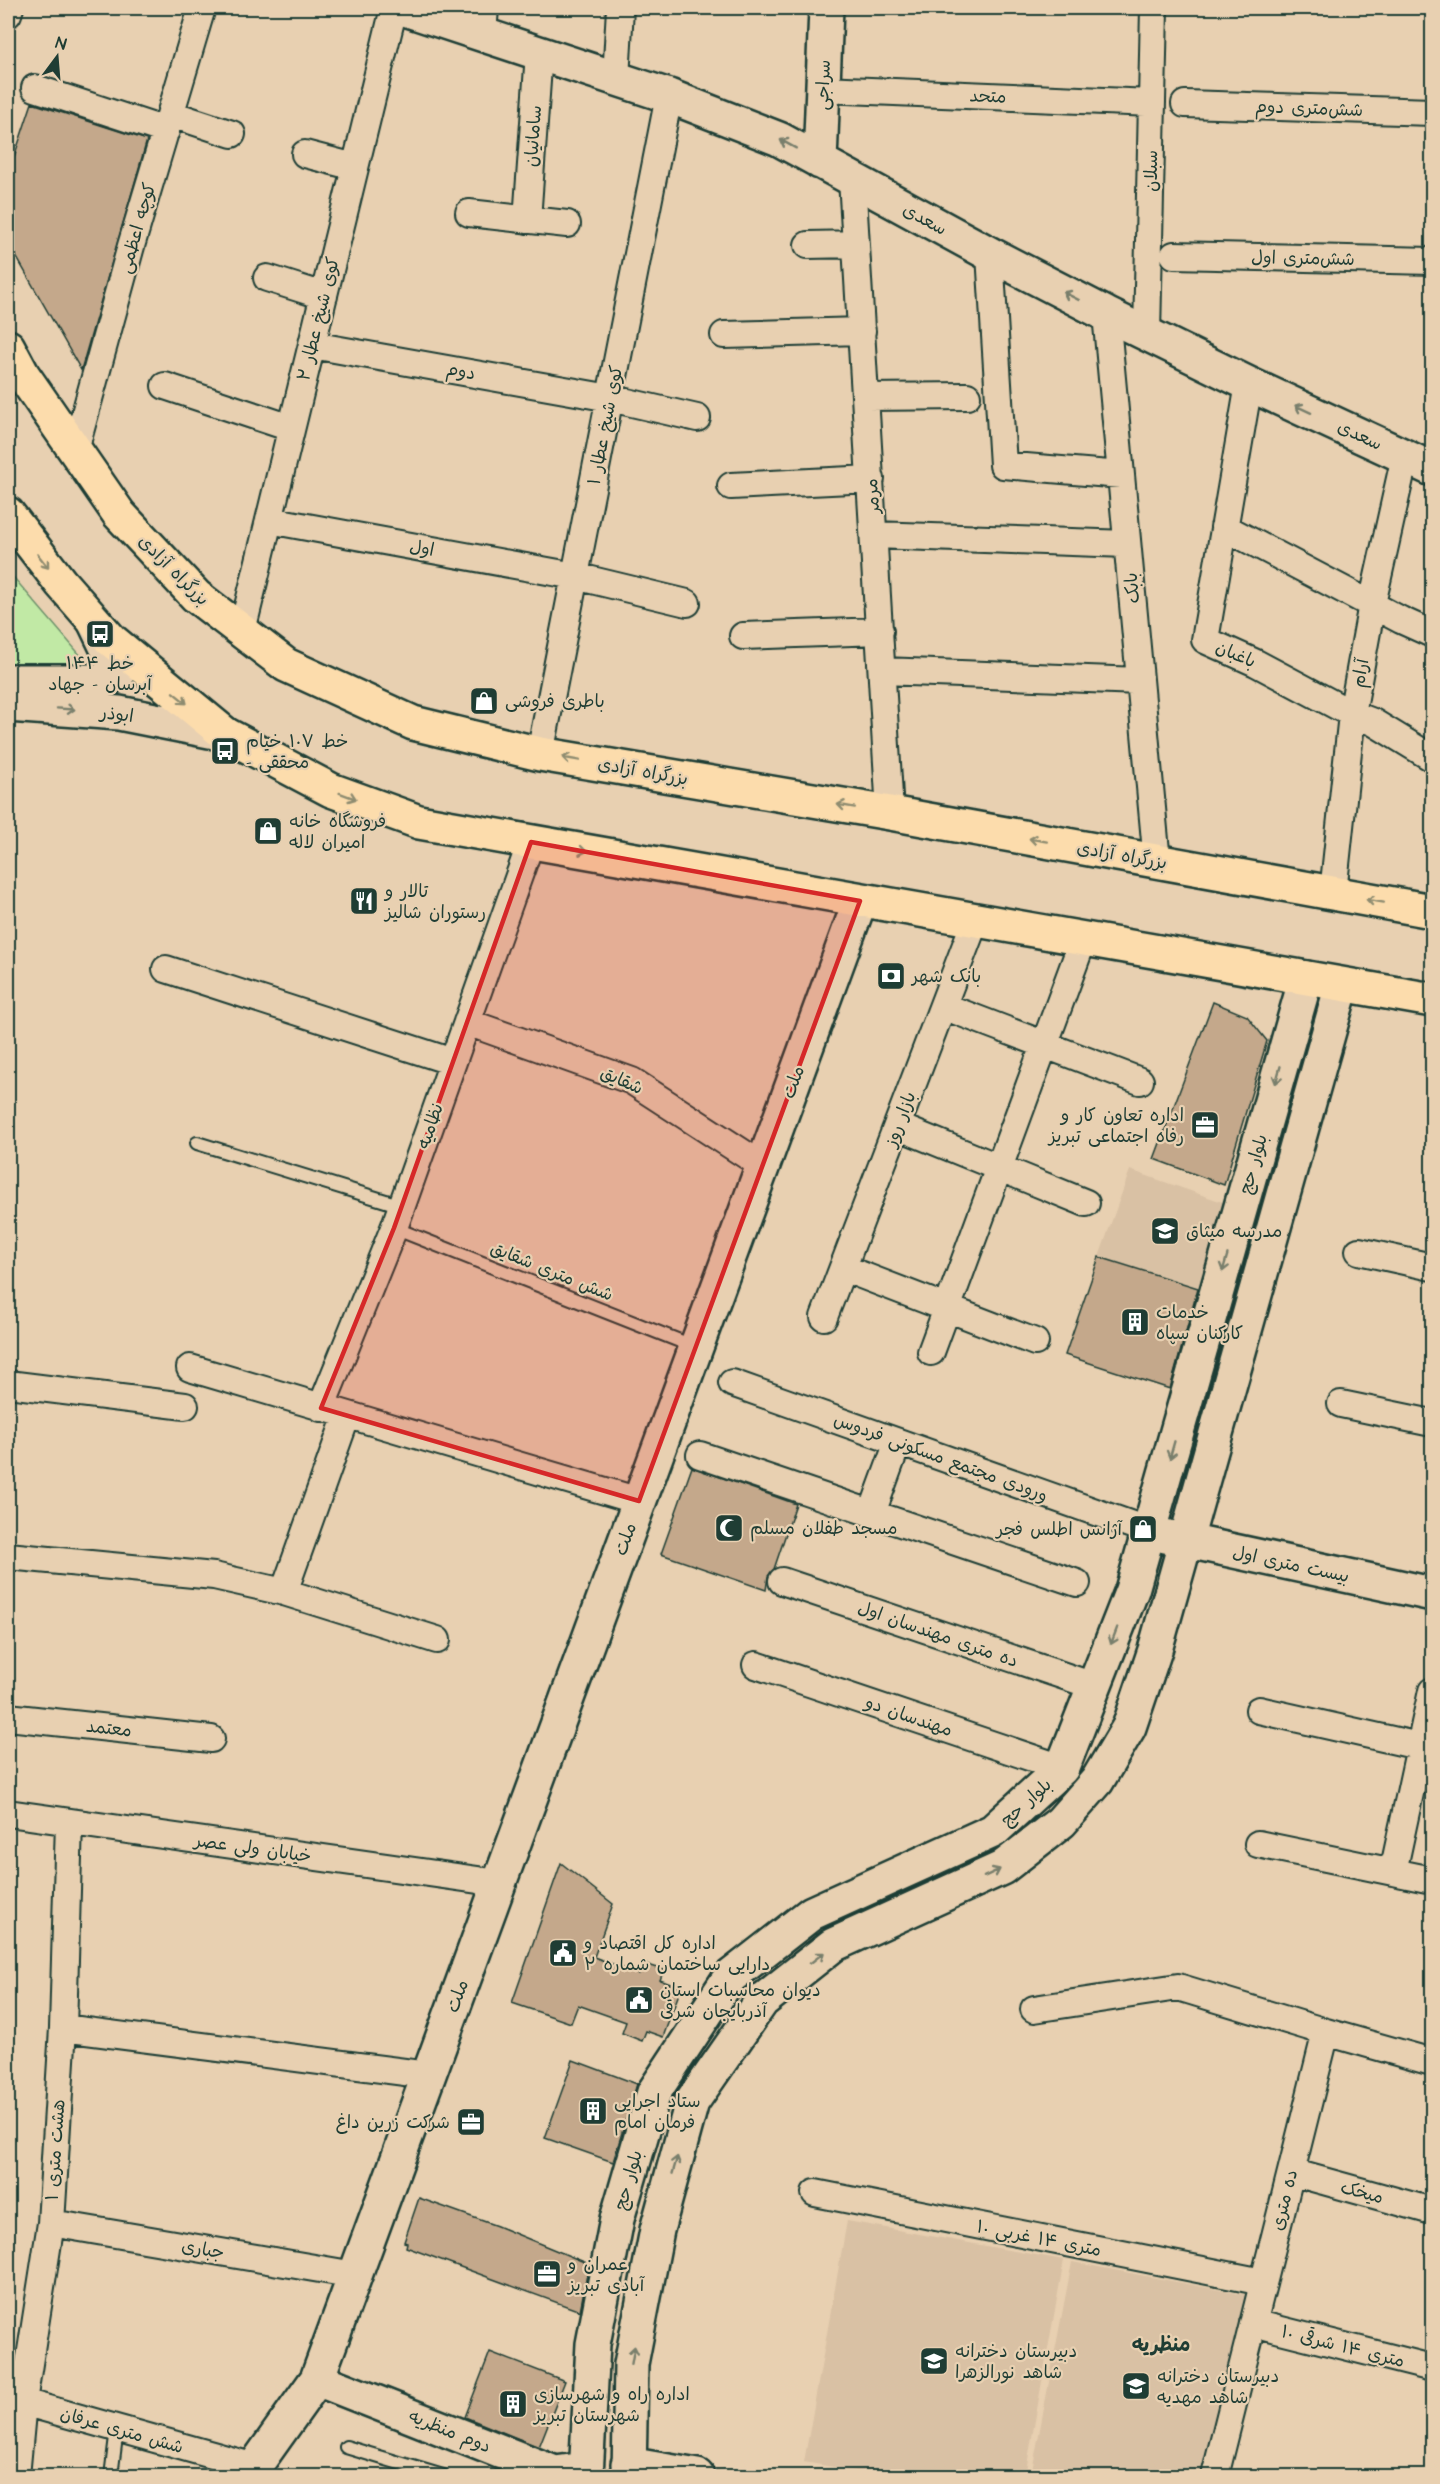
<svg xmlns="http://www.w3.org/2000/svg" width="1440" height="2484" font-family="'Architects Daughter','Playpen Sans Arabic',sans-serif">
  <rect width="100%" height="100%" fill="#e8d0b1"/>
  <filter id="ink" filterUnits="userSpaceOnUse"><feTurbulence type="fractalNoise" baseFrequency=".0167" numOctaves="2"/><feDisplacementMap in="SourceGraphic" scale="12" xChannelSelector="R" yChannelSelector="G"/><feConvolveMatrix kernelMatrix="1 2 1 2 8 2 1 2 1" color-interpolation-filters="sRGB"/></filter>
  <g filter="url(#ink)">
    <path fill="#d9c1a4" d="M1130,1170L1231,1205L1202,1289L1099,1257Z
      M847,2221L1064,2260L1025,2476H885L804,2462Z
      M1072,2262L1246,2295L1202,2476H1031Z"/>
    <path fill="#c1e9a5" stroke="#70936c" stroke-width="1.5" d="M8,571L93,670L8,667Z"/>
    <path fill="#c4a88b" stroke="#1f3d34" stroke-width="1.5" d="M32,103L147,140L81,370L8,242V175Z
      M1213,1002L1247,1016L1267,1041L1224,1185L1154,1159Z
      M1099,1257L1198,1288L1170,1389L1065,1355Z
      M692,1467L796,1504L774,1569L768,1576L766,1590L661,1554Z
      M561,1863L613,1904L594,1957L639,1974L642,1963L664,1970L660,1980L681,1988L663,2037L646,2031L642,2041L622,2033L626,2022L578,2005L571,2023L512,2003Z
      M573,2060L637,2084L613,2162L545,2138Z
      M419,2198L497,2226L589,2264L580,2311L406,2247L407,2243L404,2242Z
      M490,2352L565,2381L539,2447L465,2417Z"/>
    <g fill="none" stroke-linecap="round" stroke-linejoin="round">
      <g stroke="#1f3d34" stroke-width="16">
        <path id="lane" d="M197,1143L402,1206
          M394,1228L695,1347
          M346,2447L443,2476
          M111,2476L117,2429"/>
      </g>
      <g stroke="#1f3d34" stroke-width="30">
        <path id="street" d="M8,14L10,8
          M483,34L485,8
          M616,79L620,8
          M35,88L166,131
          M823,89L1152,103
          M1185,104L1432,112
          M171,114L232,134
          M305,154L355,167
          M852,179L890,813
          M469,213L567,224
          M527,220L539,53
          M808,245L856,244
          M990,254L1003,465L1121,475
          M1174,255L1432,261
          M267,278L324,296
          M1106,314L1157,862
          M1147,334L1154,8
          M724,335L862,331
          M312,345L610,398L697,418
          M1249,384L1205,640L1256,663L1352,714L1373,722L1432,758
          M165,386L291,428
          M866,397L967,396
          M75,450L131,246L202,8
          M731,486L871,479
          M269,520L575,576L687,603
          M1224,527L1401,620L1432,634
          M874,535L1127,544
          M242,631L394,8
          M743,636L880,631
          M883,671L1140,681
          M540,754L669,96
          M1333,893L1352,714L1372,604L1405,456
          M166,969L453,1062
          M943,1006L1140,1081
          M467,1022L632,1081L763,1166
          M897,1126L1086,1203
          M1359,1251L1432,1267
          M843,1268L1035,1342
          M824,1317L975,921
          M931,1352L1083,940
          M190,1368L639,1501
          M732,1383L1149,1531
          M8,1384L185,1406
          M1341,1404L1432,1423
          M321,1408L394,1228L531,842
          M700,1455L1077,1583
          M872,1513L898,1442
          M8,1556L214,1576L284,1592L437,1640
          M782,1581L1094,1686
          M284,1592L347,1415
          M756,1665L1062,1768
          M1259,1710L1432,1749
          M8,1717L211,1739
          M8,1813L499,1883
          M1258,1844L1432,1880
          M1393,1872L1432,1691
          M1034,2009L1178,1987L1326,2032
          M63,2028L428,2075
          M1291,2172L1432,2211
          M815,2193L1263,2282
          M51,2223L355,2275
          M1253,2323L1432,2368
          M23,2402L255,2467
          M16,2476L23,2402L51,2223L63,2028L69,1822
          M1215,2476L1326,2032L1432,2062"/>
      </g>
      <g stroke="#1f3d34" stroke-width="38">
        <path id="secondary" d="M402,8L669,96L779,139L990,254L1106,314L1249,384L1432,469
          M820,162L826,8
          M8,681H103L119,673L95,623
          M8,705L119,713L225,734
          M1165,1536L1432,1594
          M317,2379L555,2473L585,2469
          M628,2464L697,2476
          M248,2476L317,2379L860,901
          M586,2476L593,2344L617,2219L654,2092L730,1977L812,1913L993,1831L1062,1768L1132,1590L1306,978
          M629,2476L631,2364L657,2230L692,2102L762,2001L833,1945L1002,1868L1061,1822L1097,1781L1129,1727L1155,1650L1342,985"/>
      </g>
      <g stroke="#1f3d34" stroke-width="38">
        <path id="highway" d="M8,347L23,375L119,514L196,596L286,665L413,723L540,754L890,813L1432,911
          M8,514L61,583L111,640L225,734L331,790L419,822L1432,1000"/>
      </g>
      <use href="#lane" stroke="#e8d0b1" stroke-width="12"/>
      <use href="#street" stroke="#e8d0b1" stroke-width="26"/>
      <use href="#secondary" stroke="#e8d0b1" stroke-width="33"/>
      <use href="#highway" stroke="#fcdcac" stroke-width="33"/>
    </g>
    <defs><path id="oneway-shaft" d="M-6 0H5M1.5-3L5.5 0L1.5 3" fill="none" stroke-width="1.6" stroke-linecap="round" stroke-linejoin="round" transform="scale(1.5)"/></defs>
    <g stroke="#797f6c">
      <use href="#oneway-shaft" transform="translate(788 144) rotate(-151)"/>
      <use href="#oneway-shaft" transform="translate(1071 296) rotate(-153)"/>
      <use href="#oneway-shaft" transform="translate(1303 409) rotate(-155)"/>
      <use href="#oneway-shaft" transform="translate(66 709) rotate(4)"/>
      <use href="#oneway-shaft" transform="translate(1278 1075) rotate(106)"/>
      <use href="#oneway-shaft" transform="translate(1225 1263) rotate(106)"/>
      <use href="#oneway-shaft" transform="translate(1172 1450) rotate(106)"/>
      <use href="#oneway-shaft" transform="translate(1114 1636) rotate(111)"/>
      <use href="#oneway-shaft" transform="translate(992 1873) rotate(-25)"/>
      <use href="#oneway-shaft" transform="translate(817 1958) rotate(-38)"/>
      <use href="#oneway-shaft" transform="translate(675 2165) rotate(-74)"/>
      <use href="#oneway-shaft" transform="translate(633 2355) rotate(-80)"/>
    </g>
    <g stroke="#8e8c70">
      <use href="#oneway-shaft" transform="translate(43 561) rotate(52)"/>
      <use href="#oneway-shaft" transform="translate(180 698) rotate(39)"/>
      <use href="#oneway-shaft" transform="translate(571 759) rotate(-170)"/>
      <use href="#oneway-shaft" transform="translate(348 796) rotate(20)"/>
      <use href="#oneway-shaft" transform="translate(846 806) rotate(-170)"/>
      <use href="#oneway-shaft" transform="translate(1038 840) rotate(-170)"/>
      <use href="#oneway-shaft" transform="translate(578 850) rotate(10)"/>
      <use href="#oneway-shaft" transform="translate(1375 901) rotate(-170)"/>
    </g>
  </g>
  <path fill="#d62828" fill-opacity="0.2" stroke="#d62828" stroke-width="4.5" stroke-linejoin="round" d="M531,842L860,901L639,1501L321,1408L394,1228Z"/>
  <defs>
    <g id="bus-square" transform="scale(1.5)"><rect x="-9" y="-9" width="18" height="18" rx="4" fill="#1f3d34" stroke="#e8d0b1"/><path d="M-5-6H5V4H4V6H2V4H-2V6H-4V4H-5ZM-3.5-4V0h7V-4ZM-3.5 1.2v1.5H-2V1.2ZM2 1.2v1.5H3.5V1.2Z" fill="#fff"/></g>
    <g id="shop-square" transform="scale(1.5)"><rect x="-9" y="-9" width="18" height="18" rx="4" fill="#1f3d34" stroke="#e8d0b1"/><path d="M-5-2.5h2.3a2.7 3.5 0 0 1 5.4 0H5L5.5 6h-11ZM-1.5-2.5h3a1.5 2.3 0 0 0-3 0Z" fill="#fff"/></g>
    <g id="restaurant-square" transform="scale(1.5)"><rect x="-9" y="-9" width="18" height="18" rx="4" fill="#1f3d34" stroke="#e8d0b1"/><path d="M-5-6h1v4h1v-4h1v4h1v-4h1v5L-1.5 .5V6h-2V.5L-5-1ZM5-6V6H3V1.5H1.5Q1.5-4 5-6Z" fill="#fff"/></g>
    <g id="bank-square" transform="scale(1.5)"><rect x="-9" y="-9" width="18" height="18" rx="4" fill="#1f3d34" stroke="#e8d0b1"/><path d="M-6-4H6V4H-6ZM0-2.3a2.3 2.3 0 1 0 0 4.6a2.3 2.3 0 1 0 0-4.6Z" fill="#fff"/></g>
    <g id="office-square" transform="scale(1.5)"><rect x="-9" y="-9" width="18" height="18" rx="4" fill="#1f3d34" stroke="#e8d0b1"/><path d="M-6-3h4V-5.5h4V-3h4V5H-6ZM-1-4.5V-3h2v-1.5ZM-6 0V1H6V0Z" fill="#fff"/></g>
    <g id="school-square" transform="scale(1.5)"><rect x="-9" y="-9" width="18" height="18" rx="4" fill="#1f3d34" stroke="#e8d0b1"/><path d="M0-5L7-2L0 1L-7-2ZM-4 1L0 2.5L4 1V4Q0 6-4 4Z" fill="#fff"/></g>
    <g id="building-square" transform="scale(1.5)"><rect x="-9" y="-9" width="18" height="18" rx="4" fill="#1f3d34" stroke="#e8d0b1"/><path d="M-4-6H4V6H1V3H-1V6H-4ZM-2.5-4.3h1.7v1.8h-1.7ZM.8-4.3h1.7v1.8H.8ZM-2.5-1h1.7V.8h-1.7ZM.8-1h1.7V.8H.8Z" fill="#fff"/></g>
    <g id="mosque-square" transform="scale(1.5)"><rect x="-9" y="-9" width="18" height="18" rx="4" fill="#1f3d34" stroke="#e8d0b1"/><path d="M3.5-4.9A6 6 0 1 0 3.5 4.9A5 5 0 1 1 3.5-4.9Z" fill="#fff"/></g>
    <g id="civic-square" transform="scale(1.5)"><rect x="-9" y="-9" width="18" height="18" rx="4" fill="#1f3d34" stroke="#e8d0b1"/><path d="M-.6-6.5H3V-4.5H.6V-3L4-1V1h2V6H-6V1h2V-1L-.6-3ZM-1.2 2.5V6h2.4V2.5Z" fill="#fff"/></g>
  </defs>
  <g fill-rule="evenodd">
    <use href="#bus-square" x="100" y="634"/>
    <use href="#shop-square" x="484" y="701"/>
    <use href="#bus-square" x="225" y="751"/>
    <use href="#shop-square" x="268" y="831"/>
    <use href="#restaurant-square" x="364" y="901"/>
    <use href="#bank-square" x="891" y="976"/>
    <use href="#office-square" x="1205" y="1125"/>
    <use href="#school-square" x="1165" y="1231"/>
    <use href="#building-square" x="1135" y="1322"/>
    <use href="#mosque-square" x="729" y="1528"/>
    <use href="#shop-square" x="1143" y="1529"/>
    <use href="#civic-square" x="563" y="1953"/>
    <use href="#civic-square" x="639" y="2000"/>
    <use href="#building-square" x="593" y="2111"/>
    <use href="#office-square" x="471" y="2122"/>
    <use href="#office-square" x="547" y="2274"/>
    <use href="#school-square" x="934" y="2361"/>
    <use href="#school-square" x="1136" y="2386"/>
    <use href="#building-square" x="513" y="2404"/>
  </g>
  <g text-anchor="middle" stroke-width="4.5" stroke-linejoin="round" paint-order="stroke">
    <g font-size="18" fill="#1f3d34" stroke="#e8d0b1">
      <text transform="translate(823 85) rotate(-88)" y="6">سراجی</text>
      <text transform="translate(988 96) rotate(2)" y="6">متحد</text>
      <text transform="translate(1309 108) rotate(2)" y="6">شش‌متری دوم</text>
      <text transform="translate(533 136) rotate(-86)" y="6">سامانیان</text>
      <text transform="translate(1151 171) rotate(-89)" y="6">سبلان</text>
      <text transform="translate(925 219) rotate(29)" y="6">سعدی</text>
      <text transform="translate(137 228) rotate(-74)" y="6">کوچه اعظمی</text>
      <text transform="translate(1303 258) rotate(1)" y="6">شش‌متری اول</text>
      <text transform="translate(318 319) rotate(-76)" y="6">کوی شیخ عطار ۲</text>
      <text transform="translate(461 371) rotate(10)" y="6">دوم</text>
      <text transform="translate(605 425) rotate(-79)" y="6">کوی شیخ عطار ۱</text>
      <text transform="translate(1360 435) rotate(25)" y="6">سعدی</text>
      <text transform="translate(872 496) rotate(-94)" y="6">مرمر</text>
      <text transform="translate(422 548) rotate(10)" y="6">اول</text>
      <text transform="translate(174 570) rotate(45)" y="6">بزرگراه آزادی</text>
      <text transform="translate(1132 588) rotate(-95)" y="6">بابک</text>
      <text transform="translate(1236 654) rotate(24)" y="6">باغبان</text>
      <text transform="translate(1360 673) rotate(-80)" y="6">آرام</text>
      <text transform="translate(117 714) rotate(7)" y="6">ابوذر</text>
      <text transform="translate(643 771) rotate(10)" y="6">بزرگراه آزادی</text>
      <text transform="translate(1122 855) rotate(10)" y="6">بزرگراه آزادی</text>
      <text transform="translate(622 1080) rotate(24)" y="6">شقایق</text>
      <text transform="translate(793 1082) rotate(-70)" y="6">ملت</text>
      <text transform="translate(900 1119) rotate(-69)" y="6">بازار روز</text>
      <text transform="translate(430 1126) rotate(-71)" y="6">نظامیه</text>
      <text transform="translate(1253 1164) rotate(-74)" y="6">بلوار حج</text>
      <text transform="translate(552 1271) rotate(22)" y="6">شش متری شقایق</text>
      <text transform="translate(941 1457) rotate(20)" y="6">ورودی مجتمع مسکونی فردوس</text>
      <text transform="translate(625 1539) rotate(-70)" y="6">ملت</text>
      <text transform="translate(1291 1564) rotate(12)" y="6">بیست متری اول</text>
      <text transform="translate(938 1634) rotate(19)" y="6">ده متری مهندسان اول</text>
      <text transform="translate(909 1716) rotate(19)" y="6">مهندسان دو</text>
      <text transform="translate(109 1728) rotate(6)" y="6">معتمد</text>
      <text transform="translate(1026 1802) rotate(-42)" y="6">بلوار حج</text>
      <text transform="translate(253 1848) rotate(8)" y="6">خیابان ولی عصر</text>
      <text transform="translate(457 1996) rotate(-70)" y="6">ملت</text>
      <text transform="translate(55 2150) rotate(-86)" y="6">هشت متری ۱</text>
      <text transform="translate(628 2180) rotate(-74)" y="6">بلوار حج</text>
      <text transform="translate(1362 2192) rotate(15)" y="6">میخک</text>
      <text transform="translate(1284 2200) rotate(-76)" y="6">ده متری</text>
      <text transform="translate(1039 2238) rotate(11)" y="6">۱۰ متری ۱۴ غربی</text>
      <text transform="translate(203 2249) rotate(10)" y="6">جباری</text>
      <text transform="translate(1343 2346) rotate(14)" y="6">۱۰ متری ۱۴ شرقی</text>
      <text transform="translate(122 2430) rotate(16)" y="6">شش متری عرفان</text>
      <text transform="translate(450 2431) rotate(22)" y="6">دوم منظریه</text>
    </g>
    <g font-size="18" fill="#1f3d34" stroke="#e8d0b1" text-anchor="start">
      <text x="100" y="669" text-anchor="middle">خط ۱۴۴<tspan x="100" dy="21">آبرسان - جهاد</tspan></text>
      <text x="505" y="707">باطری فروشی</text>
      <text x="246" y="747">خط ۱۰۷ خیام<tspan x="246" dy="21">- محققی</tspan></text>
      <text x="289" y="827">فروشگاه خانه<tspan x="289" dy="21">امیران لاله</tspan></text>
      <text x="385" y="897">تالار و<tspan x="385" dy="21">رستوران شالیز</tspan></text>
      <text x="912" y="982">بانک شهر</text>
      <text x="1184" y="1121" text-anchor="end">اداره تعاون کار و<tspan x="1184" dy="21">رفاه اجتماعی تبریز</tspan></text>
      <text x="1186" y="1237">مدرسه میثاق</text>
      <text x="1156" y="1318">خدمات<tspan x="1156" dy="21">کارکنان سپاه</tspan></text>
      <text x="750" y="1534">مسجد طفلان مسلم</text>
      <text x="1122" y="1535" text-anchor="end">آژانس اطلس فجر</text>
      <text x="584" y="1949">اداره کل اقتصاد و<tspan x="584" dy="21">دارایی ساختمان شماره ۲</tspan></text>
      <text x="660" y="1996">دیوان محاسبات استان<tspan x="660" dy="21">آذربایجان شرقی</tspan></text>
      <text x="614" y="2107">ستاد اجرایی<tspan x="614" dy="21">فرمان امام</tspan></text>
      <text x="450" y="2128" text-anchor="end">شرکت زرین داغ</text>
      <text x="568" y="2270">عمران و<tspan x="568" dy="21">آبادی تبریز</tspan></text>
      <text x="955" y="2357">دبیرستان دخترانه<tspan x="955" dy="21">شاهد نورالزهرا</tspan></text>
      <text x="1157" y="2382">دبیرستان دخترانه<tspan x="1157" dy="21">شاهد مهدیه</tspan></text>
      <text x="534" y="2400">اداره راه و شهرسازی<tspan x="534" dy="21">شهرستان تبریز</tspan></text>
    </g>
    <g font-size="20" font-weight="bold" fill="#1f3d34" stroke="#e8d0b1">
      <text x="1161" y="2351">منظریه</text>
    </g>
  </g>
  <rect width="1440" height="2484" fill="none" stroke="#e8d0b1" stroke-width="30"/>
  <rect x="15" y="15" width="1410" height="2454" fill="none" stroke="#1f3d34" stroke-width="2" filter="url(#ink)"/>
  <g transform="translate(57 57) rotate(16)" stroke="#e8d0b1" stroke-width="4.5" paint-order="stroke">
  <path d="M0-4.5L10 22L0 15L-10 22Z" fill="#1f3d34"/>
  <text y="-9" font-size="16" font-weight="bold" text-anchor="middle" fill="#1f3d34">N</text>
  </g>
</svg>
